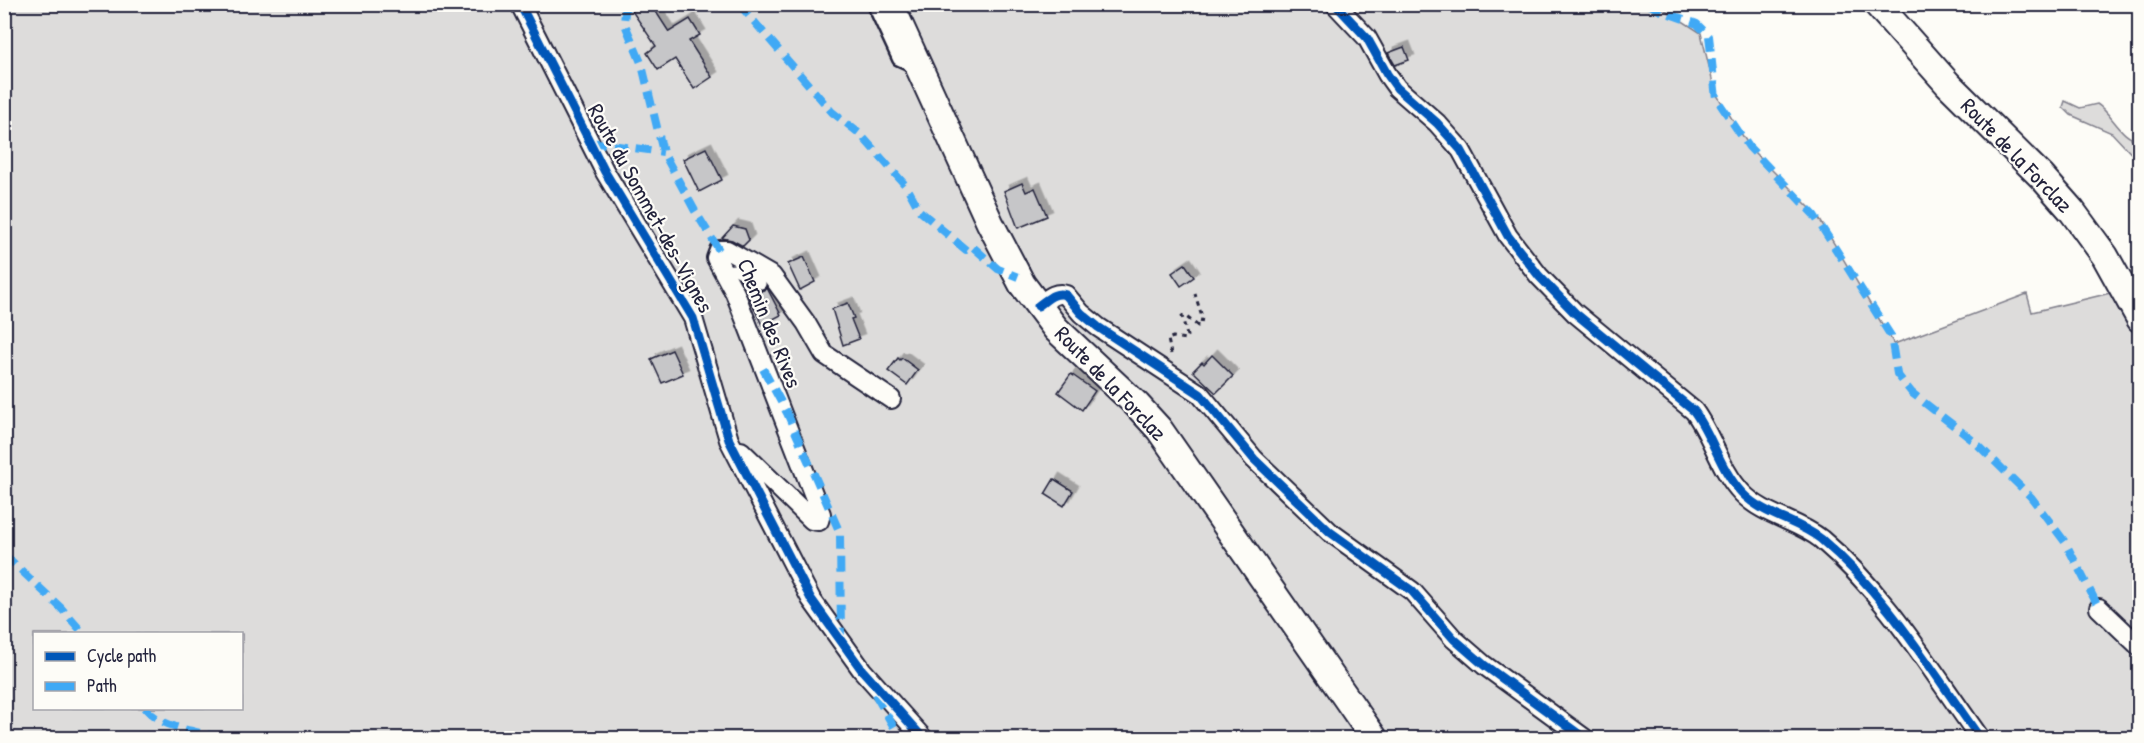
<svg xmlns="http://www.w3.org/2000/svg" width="2144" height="743" font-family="'Patrick Hand',sans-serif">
  <defs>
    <filter id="shadow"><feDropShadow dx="5.5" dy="-5.5" stdDeviation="0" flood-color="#0004"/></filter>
  </defs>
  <rect width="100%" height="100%" fill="#fdfcf7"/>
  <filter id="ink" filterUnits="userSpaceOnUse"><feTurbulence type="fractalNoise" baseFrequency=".0167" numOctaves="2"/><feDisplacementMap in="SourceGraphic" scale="12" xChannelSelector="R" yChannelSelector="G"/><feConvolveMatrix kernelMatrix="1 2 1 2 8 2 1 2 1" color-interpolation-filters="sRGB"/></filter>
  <g filter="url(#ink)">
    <path fill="#dddcdb" stroke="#807f8b" stroke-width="1.5" fill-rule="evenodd" d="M4,5H1658L1701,33L1715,92L1751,149L1817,215L1894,344L2027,294L2032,312L2139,286V738H5ZM34,634H242V708H34Z
      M2065,101L2080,108L2097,104C2111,112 2123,142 2139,139V162L2112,133L2071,115L2063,107Z"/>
    <path fill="#c6c6c8" stroke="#22223b" stroke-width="1.5" filter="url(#shadow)" d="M641,4H651L669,32L690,19L700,35L689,41L712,77L694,89L675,59L658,70L647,53L656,46L632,11Z
      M1404,47L1409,60L1395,65L1388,53Z
      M706,148L722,180L699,192L683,159Z
      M1022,183L1026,192L1035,188L1047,216L1018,228L1004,191Z
      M733,226L745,229L749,240L743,246L732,240L722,238Z
      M804,257L815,282L800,290L788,264Z
      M1185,264L1194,277L1181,286L1172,273Z
      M767,288L781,315L762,325L749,297Z
      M848,303L854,318L851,319L859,339L843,345L832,309Z
      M672,350L683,374L662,383L651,359Z
      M1212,355L1233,376L1216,393L1193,371L1202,362L1204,364Z
      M898,358L900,360L902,358L918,370L907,385L888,371Z
      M1071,374L1095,391L1082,410L1058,392Z
      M1054,479L1073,491L1064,506L1045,494Z"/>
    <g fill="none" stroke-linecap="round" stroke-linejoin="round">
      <g stroke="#22223b" stroke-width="14">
        <path id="lane" d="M872,4L898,60L911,66
          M724,270L734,269L761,284"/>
      </g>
      <g stroke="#22223b" stroke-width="22">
        <path id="street" d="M520,4L605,172L693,318L729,440L811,599L862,670L923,738
          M1335,4L1367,38L1387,74L1397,88L1437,123L1461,150L1508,236L1539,276L1575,313L1694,411C1713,437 1720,470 1742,493C1764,516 1797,520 1821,539C1886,594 1931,670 1980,738
          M1038,306C1047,300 1054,291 1066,295L1081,313L1098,327L1200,394L1254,459L1330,532L1412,591L1454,639L1484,665L1584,738
          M741,451L812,520L819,521L821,514L735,293L716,258L719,250H727L772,276L806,323L824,354L891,399
          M2099,608L2140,647"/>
      </g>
      <g stroke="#22223b" stroke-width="30">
        <path id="secondary" d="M890,4L990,223L1022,284L1056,329L1137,405L1159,429L1374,738
          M1877,4L1948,84L2042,177L2072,211L2105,256L2140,319"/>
      </g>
      <path stroke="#22223b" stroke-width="3" stroke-dasharray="4.5 4.5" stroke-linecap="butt" d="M1171,354L1168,339L1173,337L1185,339L1187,336L1182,316H1185L1198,326L1201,324L1202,317L1195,294"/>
      <use href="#lane" stroke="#fdfcf7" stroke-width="9"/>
      <use href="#street" stroke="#fdfcf7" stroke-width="18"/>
      <use href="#secondary" stroke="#fdfcf7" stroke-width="26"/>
      <path stroke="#3fa9f5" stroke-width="8" stroke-dasharray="15 8" stroke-linecap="butt" d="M626,4L624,22L642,65L663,152L695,211L719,250
        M739,4L832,112L860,134L907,187L920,211L966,250L973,247L998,269L1018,277
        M1649,4L1659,10L1697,24L1709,36L1716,98L1749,147L1814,215L1891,336L1897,374L1912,393L1976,443L2031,497L2065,542L2099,608
        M590,142L663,152
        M763,369L787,413L840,533L841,640
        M4,554L61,608L84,634
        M875,694L900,738
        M145,708C164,730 196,730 221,738"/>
      <g stroke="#fdfcf7" stroke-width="13">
        <path id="cycleway" d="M520,4L605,172L693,318L729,440L811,599L862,670L923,738
          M1335,4L1367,38L1387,74L1397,88L1437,123L1461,150L1508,236L1539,276L1575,313L1694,411C1713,437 1720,470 1742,493C1764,516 1797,520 1821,539C1886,594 1931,670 1980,738
          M1038,306C1047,300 1054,291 1066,295L1081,313L1098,327L1200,394L1254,459L1330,532L1412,591L1454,639L1484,665L1584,738"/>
      </g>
      <use href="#cycleway" stroke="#0057b8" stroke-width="9"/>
    </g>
  </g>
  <g text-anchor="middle" stroke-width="4.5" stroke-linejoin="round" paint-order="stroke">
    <g font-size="22" fill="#22223b" stroke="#fdfcf7">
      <text transform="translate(2017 155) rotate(46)" y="8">Route de la Forclaz</text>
      <text transform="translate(651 208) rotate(61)" y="8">Route du Sommet-des-Vignes</text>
      <text transform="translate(770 323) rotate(68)" y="8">Chemin des Rives</text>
      <text transform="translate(1111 383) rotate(46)" y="8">Route de la Forclaz</text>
    </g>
  </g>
  <rect width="2144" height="743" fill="none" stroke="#fdfcf7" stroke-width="24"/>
  <rect x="12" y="12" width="2120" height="719" fill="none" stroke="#22223b" stroke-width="2" filter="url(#ink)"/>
  <rect x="33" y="632" width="210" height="78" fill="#fdfcf7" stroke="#a5a5ac" stroke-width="1.5"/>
  <rect x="45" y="652" width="30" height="9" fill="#0057b8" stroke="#a5a5ac" stroke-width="1.5"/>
  <text x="87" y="662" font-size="18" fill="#22223b">Cycle path</text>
  <rect x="45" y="682" width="30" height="9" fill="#3fa9f5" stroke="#a5a5ac" stroke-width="1.5"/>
  <text x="87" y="692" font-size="18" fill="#22223b">Path</text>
</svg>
